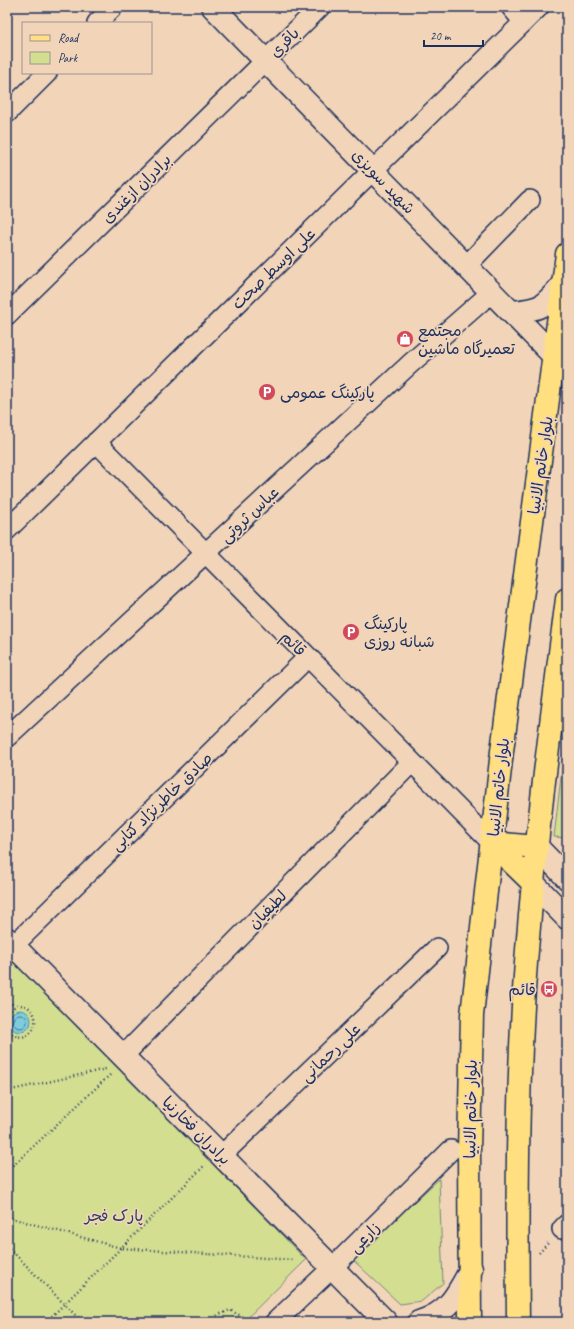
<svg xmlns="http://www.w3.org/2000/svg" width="574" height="1329" font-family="Caveat,'Playpen Sans Arabic',sans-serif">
  <rect width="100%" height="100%" fill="#f2d5b9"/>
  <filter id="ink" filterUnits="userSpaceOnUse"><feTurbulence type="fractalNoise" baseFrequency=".025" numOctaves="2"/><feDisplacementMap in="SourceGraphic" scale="8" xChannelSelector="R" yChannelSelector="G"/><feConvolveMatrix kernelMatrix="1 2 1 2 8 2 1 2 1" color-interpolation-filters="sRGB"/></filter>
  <g filter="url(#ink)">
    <path fill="#d3de91" stroke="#778678" d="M567,725V838L554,837Z
      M7,951L306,1260L243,1322H7Z
      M439,1179L443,1283L422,1301L400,1304L352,1259Z"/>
    <path fill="#7eccdc" stroke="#568daa" d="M9 1021a11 11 0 1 1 22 0a11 11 0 1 1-22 0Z"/>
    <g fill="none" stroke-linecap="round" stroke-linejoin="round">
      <path stroke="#436e90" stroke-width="1" d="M13 1021a7 7 0 1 1 14 0a7 7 0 1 1-14 0Z"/>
      <path stroke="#568daa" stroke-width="6" d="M7,1028L10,1025"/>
      <g stroke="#1b2f5e" stroke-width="22">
        <path id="minor" d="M511,7L524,22
          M97,23L113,7
          M7,113L47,73
          M466,266L530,200
          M7,315L320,7
          M96,442L492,843
          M7,530L539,7
          M7,737L410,364L492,292
          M14,945L308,657
          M123,1056L412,762
          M222,1155L437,948
          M562,1229L567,1224
          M275,1322L332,1268L451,1150"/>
      </g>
      <g stroke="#1b2f5e" stroke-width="25">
        <path id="secondary" d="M213,7L554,356
          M512,312C543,309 543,307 563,284
          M537,847L567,878
          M533,883L567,918
          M7,939L386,1322
          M419,1322C449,1313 457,1295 471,1269"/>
      </g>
      <g stroke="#1b2f5e" stroke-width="25">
        <path id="primary" d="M533,883L492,843L537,847
          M470,1322L469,1151L472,1015L502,751L567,254
          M518,1322C517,1211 517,1101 524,990C533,859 550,729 567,599"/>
      </g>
      <path stroke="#1b2f5e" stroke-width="2.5" stroke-dasharray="1 3" stroke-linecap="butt" d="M7,997L13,1006
        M7,1012L17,1005C48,1004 36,1053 7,1031
        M7,1091L106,1069
        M7,1171L112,1073
        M7,1217L121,1248L294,1260
        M7,1246L82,1322
        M539,1253L549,1242
        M46,1322L204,1166
        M202,1322L230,1310L246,1319"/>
      <use href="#minor" stroke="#f2d5b9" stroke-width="19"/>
      <use href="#secondary" stroke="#f2d5b9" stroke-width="22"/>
      <use href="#primary" stroke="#ffdf80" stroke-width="22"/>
    </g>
  </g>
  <defs>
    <g id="shop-disc" transform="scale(0.9)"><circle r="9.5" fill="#d1495b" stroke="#f2d5b9"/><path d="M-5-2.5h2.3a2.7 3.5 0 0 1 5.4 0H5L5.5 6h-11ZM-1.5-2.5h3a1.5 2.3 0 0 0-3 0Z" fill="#fff"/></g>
    <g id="parking-disc" transform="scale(0.9)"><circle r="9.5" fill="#d1495b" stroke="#f2d5b9"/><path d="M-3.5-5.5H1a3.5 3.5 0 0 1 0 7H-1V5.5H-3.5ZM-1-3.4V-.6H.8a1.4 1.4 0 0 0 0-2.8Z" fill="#fff"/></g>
    <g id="bus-disc" transform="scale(0.9)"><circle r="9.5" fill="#d1495b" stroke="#f2d5b9"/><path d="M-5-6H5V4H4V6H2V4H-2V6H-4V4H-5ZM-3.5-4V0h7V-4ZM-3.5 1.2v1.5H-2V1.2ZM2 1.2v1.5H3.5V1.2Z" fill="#fff"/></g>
  </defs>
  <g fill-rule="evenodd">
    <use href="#shop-disc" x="405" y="339"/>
    <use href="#parking-disc" x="267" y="392"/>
    <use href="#parking-disc" x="351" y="632"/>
    <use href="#bus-disc" x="549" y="989"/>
  </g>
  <g text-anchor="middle" stroke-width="3.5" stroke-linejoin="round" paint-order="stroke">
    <g font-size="16" fill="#1b2f5e" stroke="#f2d5b9">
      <text transform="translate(284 42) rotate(-45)" y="6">باقری</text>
      <text transform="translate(384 181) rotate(46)" y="6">شهید سویزی</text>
      <text transform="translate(136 188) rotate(-45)" y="6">برادران ازغندی</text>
      <text transform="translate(273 268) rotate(-44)" y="6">علی اوسط صحت</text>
      <text transform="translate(540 465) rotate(-82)" y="6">بلوار خاتم الانبیا</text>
      <text transform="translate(249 514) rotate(-43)" y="6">عباس ثروتی</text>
      <text transform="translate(294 643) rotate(45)" y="6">قائم</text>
      <text transform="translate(498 787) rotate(-84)" y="6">بلوار خاتم الانبیا</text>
      <text transform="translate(161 801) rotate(-44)" y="6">صادق خاطرنژاد کتابی</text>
      <text transform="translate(267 909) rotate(-45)" y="6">لطیفیان</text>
      <text transform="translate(330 1052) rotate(-44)" y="6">علی رحمانی</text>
      <text transform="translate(470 1109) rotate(-89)" y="6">بلوار خاتم الانبیا</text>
      <text transform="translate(197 1130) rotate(45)" y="6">برادران فخارنیا</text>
      <text transform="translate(364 1237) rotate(-45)" y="6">زارعی</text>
    </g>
    <g font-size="16" fill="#1b2f5e" stroke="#f2d5b9" text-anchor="start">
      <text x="418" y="336">مجتمع<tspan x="418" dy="18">تعمیرگاه ماشین</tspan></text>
      <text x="280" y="398">پارکینگ عمومی</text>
      <text x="364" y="629">پارکینگ<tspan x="364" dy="18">شبانه روزی</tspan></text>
      <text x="536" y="995" text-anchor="end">قائم</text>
    </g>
    <g font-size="16" fill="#2d4063" stroke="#f2d5b9">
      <text x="114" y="1221">پارک فجر</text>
    </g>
  </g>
  <rect width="574" height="1329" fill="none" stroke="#f2d5b9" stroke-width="24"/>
  <rect x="12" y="12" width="550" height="1305" fill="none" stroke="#1b2f5e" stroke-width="1.5" filter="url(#ink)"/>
  <rect x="22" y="22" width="130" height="52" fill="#f2d5b9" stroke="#9c9395"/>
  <rect x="30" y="35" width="20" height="6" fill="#ffdf80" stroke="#9c9395"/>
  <text x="58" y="42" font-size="12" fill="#1b2f5e">Road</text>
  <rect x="30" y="52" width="20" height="12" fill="#d3de91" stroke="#9c9395"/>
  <text x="58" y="62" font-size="12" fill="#1b2f5e">Park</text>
  <path d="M424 40v6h59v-6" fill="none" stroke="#1b2f5e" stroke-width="2"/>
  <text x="430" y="40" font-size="12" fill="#1b2f5e" stroke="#f2d5b9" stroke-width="3" paint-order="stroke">20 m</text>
</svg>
